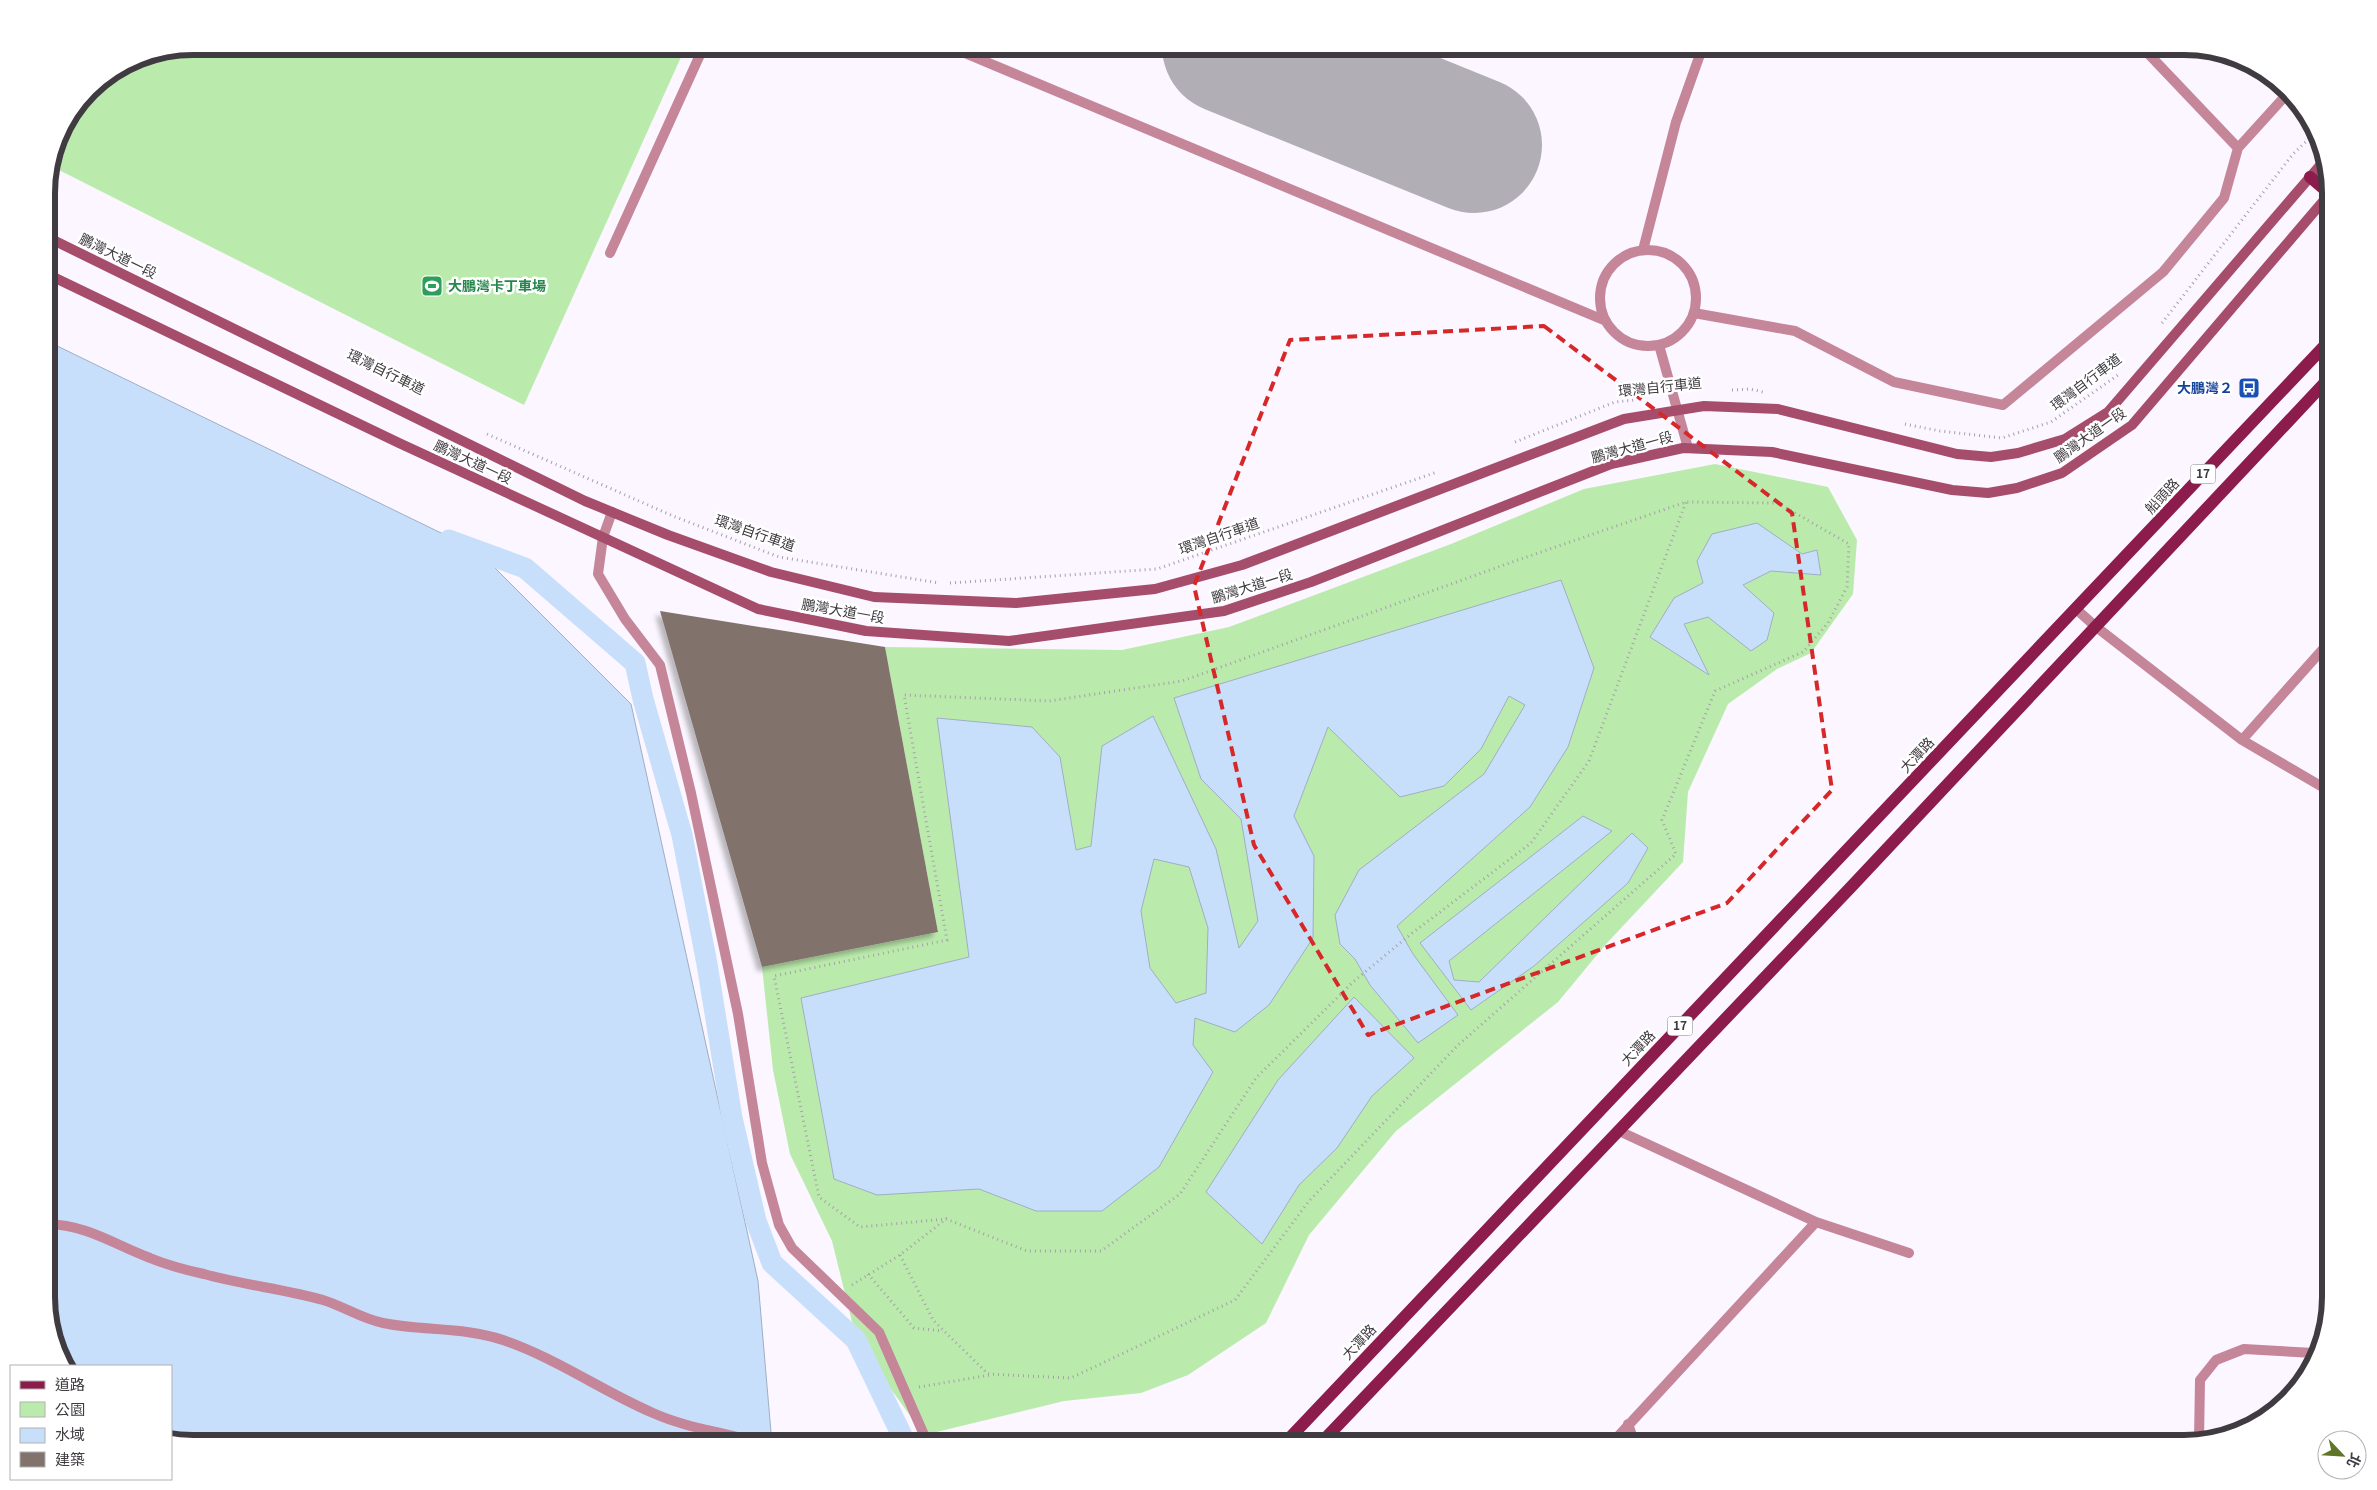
<svg xmlns="http://www.w3.org/2000/svg" width="2377" height="1490" font-family="Georgia,'Noto Sans TC',serif">
  <defs>
    <filter id="shadow"><feDropShadow dx="-4.5" dy="4.5" stdDeviation="2.5" flood-color="#0004"/></filter>
  </defs>
  <rect width="100%" height="100%" fill="#fbf6ff"/>
  <path fill="#bbebac" d="M193,46H686L524,405L51,166L58,137L89,89L137,57Z
    M1715,464L1828,487L1857,540L1853,594L1811,653L1777,669L1728,704L1688,792L1683,862L1606,944L1558,1002L1396,1131L1309,1235L1266,1323L1188,1375L1141,1393L1064,1401L924,1435L857,1342L832,1241L790,1154L773,1070L762,967L938,932L885,647L1122,650L1229,627L1451,544L1584,489Z"/>
  <path fill="#c8dffb" stroke="#9faec3" fill-rule="evenodd" d="M47,341L478,551L631,704L758,1281L772,1444H193L171,1437V1366H65L47,1306Z
    M1757,523L1802,554L1817,550L1821,575L1771,571L1743,585L1774,613L1767,640L1751,651L1708,617L1684,624L1709,675L1650,637L1674,598L1703,583L1697,561L1712,534Z
    M1561,580L1594,668L1568,747L1530,807L1397,926L1413,954L1458,1015L1418,1043L1370,985L1355,959L1340,944L1335,915L1359,870L1484,774L1525,705L1509,696L1481,749L1444,786L1400,797L1328,727L1294,816L1314,856L1313,938L1269,1005L1235,1032L1195,1018L1193,1045L1213,1072L1159,1167L1102,1211H1036L979,1189L877,1195L834,1179L801,998L969,957L937,718L1032,727L1060,757L1076,850L1091,846L1102,746L1153,716L1216,849L1239,948L1258,921L1241,819L1201,779L1174,698ZM1154,859L1189,867L1208,928L1206,993L1176,1003L1150,968L1141,911Z
    M1583,816L1612,831L1449,961L1454,980L1479,982L1632,833L1648,848L1628,883L1534,966L1471,1010L1420,943Z
    M1354,997L1414,1058L1372,1096L1337,1148L1299,1185L1262,1244L1206,1192L1278,1080Z"/>
  <g fill="none" stroke-linecap="round" stroke-linejoin="round">
    <path stroke="#c8dffb" stroke-width="21" d="M449,540L525,568L635,663L643,699L682,835L707,964L732,1118L756,1221L772,1263L856,1340L906,1444"/>
    <path stroke="#b2aeb5" stroke-width="136" d="M1230,46L1474,145"/>
  </g>
  <path fill="#81736c" filter="url(#shadow)" d="M660,611L885,647L938,932L762,967Z"/>
  <g fill="none" stroke-linecap="round" stroke-linejoin="round">
    <path stroke="#a5a1a8" stroke-width="3" stroke-dasharray="1 4" stroke-linecap="butt" d="M47,218L55,222
      M2162,323L2293,154L2315,133
      M1732,390L1750,389L1763,392
      M1905,424L1940,431L2002,438L2051,422L2118,375
      M487,434L673,516L779,557L939,583
      M1515,442L1615,402L1634,400
      M950,583L1157,569L1437,472
      M900,1255L933,1320L988,1374L1071,1378L1235,1300L1309,1201L1457,1046L1676,854L1662,820L1715,691L1803,652L1828,623L1847,587L1849,544L1778,503L1686,502L1515,561L1182,681L1049,701L904,695L947,940L774,976L819,1197L860,1227L946,1219
      M868,1274L914,1328L943,1331
      M852,1285L900,1255L946,1219L1027,1251H1101L1180,1194L1256,1078L1353,982L1411,934L1531,843L1589,761L1686,502
      M919,1387L990,1375"/>
    <path stroke="#c48698" stroke-width="10" d="M2141,46L2238,148
      M1694,313L1795,331L1894,382L2003,405L2163,272L2224,198L2238,148L2287,94
      M612,512L603,537L598,574L625,619L660,665L691,793L738,1014L762,1163L779,1225L792,1248L879,1332L928,1444
      M2076,609L2095,626L2242,740L2331,792
      M2242,740L2331,640
      M1619,1131L1816,1222L1909,1253
      M47,1224C87,1225 113,1244 150,1258C167,1265 186,1270 204,1274C243,1285 284,1289 323,1300C343,1306 362,1319 383,1323C422,1331 465,1327 503,1340C556,1358 602,1391 653,1413C689,1429 725,1432 762,1444
      M1628,1424L1635,1444
      M1611,1444L1816,1222"/>
    <path stroke="#c48698" stroke-width="10" d="M948,46L1606,321
      M1643,250L1676,122L1703,46
      M1600 298a48 48 0 1 1 96 0a48 48 0 1 1-96 0Z
      M610,253L704,46
      M1659,345L1688,448
      M2199,1440L2200,1380L2216,1360L2244,1349L2314,1353"/>
    <path stroke="#a54d6a" stroke-width="10" d="M47,237L585,501L668,535L771,572L874,597L1016,603L1155,589L1242,565L1624,419L1704,406L1778,409L1957,454L1991,457L2018,453L2065,439L2108,412L2323,162
      M47,274L399,443L758,609L866,631L1009,641L1224,611L1311,582L1611,464L1683,448L1772,452L1952,490L1988,493L2017,488L2062,473L2132,425L2331,192"/>
    <path stroke="#8b1c4b" stroke-width="12" d="M2310,177L2331,195
      M1284,1444L2331,339
      M1320,1444L1851,887L2331,376"/>
  </g>
  <path fill="none" stroke="#d62828" stroke-width="4" stroke-dasharray="10 6" stroke-linejoin="round" d="M1544,326L1792,513L1832,790L1727,903L1368,1035L1254,845L1194,586L1290,340Z"/>
  <defs>
    <g id="stadium-square" transform="scale(1.125)"><rect x="-9" y="-9" width="18" height="18" rx="4" fill="#2e9e5b" stroke="#fff"/><path d="M0-5a6.5 5 0 1 0 0 10a6.5 5 0 1 0 0-10ZM-3.5-1.8h7v3.6h-7Z" fill="#fff"/></g>
    <g id="bus-square" transform="scale(1.125)"><rect x="-9" y="-9" width="18" height="18" rx="4" fill="#1a4fb4" stroke="#fff"/><path d="M-5-6H5V4H4V6H2V4H-2V6H-4V4H-5ZM-3.5-4V0h7V-4ZM-3.5 1.2v1.5H-2V1.2ZM2 1.2v1.5H3.5V1.2Z" fill="#fff"/></g>
  </defs>
  <g fill-rule="evenodd">
    <use href="#stadium-square" x="432" y="286"/>
    <use href="#bus-square" x="2249" y="388"/>
  </g>
  <g text-anchor="middle" stroke-width="5" stroke-linejoin="round" paint-order="stroke">
    <g fill="#fff" stroke="#79767a" stroke-width="1">
      <rect x="2190.5" y="464.5" width="25" height="19" rx="4"/>
      <rect x="1667.5" y="1016.5" width="25" height="19" rx="4"/>
    </g>
    <g font-size="12" font-weight="bold" fill="#3f3b41">
      <text x="2203" y="478">17</text>
      <text x="1680" y="1030">17</text>
    </g>
    <g font-size="14" fill="#3f3b41" stroke="#fff">
      <text transform="translate(118 256) rotate(26)" y="5">鵬灣大道一段</text>
      <text transform="translate(386 372) rotate(26)" y="5">環灣自行車道</text>
      <text transform="translate(2086 382) rotate(-37)" y="5">環灣自行車道</text>
      <text transform="translate(1660 387) rotate(-6)" y="5">環灣自行車道</text>
      <text transform="translate(2090 435) rotate(-35)" y="5">鵬灣大道一段</text>
      <text transform="translate(1632 447) rotate(-15)" y="5">鵬灣大道一段</text>
      <text transform="translate(473 462) rotate(25)" y="5">鵬灣大道一段</text>
      <text transform="translate(2162 496) rotate(-47)" y="5">船頭路</text>
      <text transform="translate(755 533) rotate(19)" y="5">環灣自行車道</text>
      <text transform="translate(1219 536) rotate(-19)" y="5">環灣自行車道</text>
      <text transform="translate(1252 586) rotate(-17)" y="5">鵬灣大道一段</text>
      <text transform="translate(843 611) rotate(10)" y="5">鵬灣大道一段</text>
      <text transform="translate(1917 755) rotate(-47)" y="5">大潭路</text>
      <text transform="translate(1638 1048) rotate(-47)" y="5">大潭路</text>
      <text transform="translate(1359 1342) rotate(-47)" y="5">大潭路</text>
    </g>
    <g font-size="14" font-weight="bold" fill="#27864d" stroke="#fff" text-anchor="start">
      <text x="448" y="291">大鵬灣卡丁車場</text>
    </g>
    <g font-size="14" font-weight="bold" fill="#164399" stroke="#fff" text-anchor="end">
      <text x="2233" y="393">大鵬灣２</text>
    </g>
  </g>
  <path d="M0 0H2377V1490H0ZM193 55H2184A138 138 0 0 1 2322 193V1297A138 138 0 0 1 2184 1435H193A138 138 0 0 1 55 1297V193A138 138 0 0 1 193 55Z" fill="#fff" fill-rule="evenodd"/>
  <path fill="none" stroke="#3f3b41" stroke-width="6" d="M193 55H2184A138 138 0 0 1 2322 193V1297A138 138 0 0 1 2184 1435H193A138 138 0 0 1 55 1297V193A138 138 0 0 1 193 55Z"/>
  <rect x="10" y="1365" width="162" height="115" fill="#ffffff" stroke="#b2b1b3"/>
  <rect x="20" y="1381" width="25" height="8" fill="#8b1c4b" stroke="#b2b1b3"/>
  <text x="55" y="1390" font-size="15" fill="#3f3b41">道路</text>
  <rect x="20" y="1402" width="25" height="15" fill="#bbebac" stroke="#b2b1b3"/>
  <text x="55" y="1415" font-size="15" fill="#3f3b41">公園</text>
  <rect x="20" y="1428" width="25" height="15" fill="#c8dffb" stroke="#b2b1b3"/>
  <text x="55" y="1440" font-size="15" fill="#3f3b41">水域</text>
  <rect x="20" y="1452" width="25" height="15" fill="#81736c" stroke="#b2b1b3"/>
  <text x="55" y="1465" font-size="15" fill="#3f3b41">建築</text>
  <g transform="translate(2342 1455) rotate(115)"><circle r="24" fill="#ffffff" stroke="#b2b1b3"/>
  <path d="M0-4L9 19L0 12L-9 19Z" fill="#607627"/>
  <text y="-8" font-size="14" font-weight="bold" text-anchor="middle" fill="#3f3b41">北</text>
  </g>
</svg>
